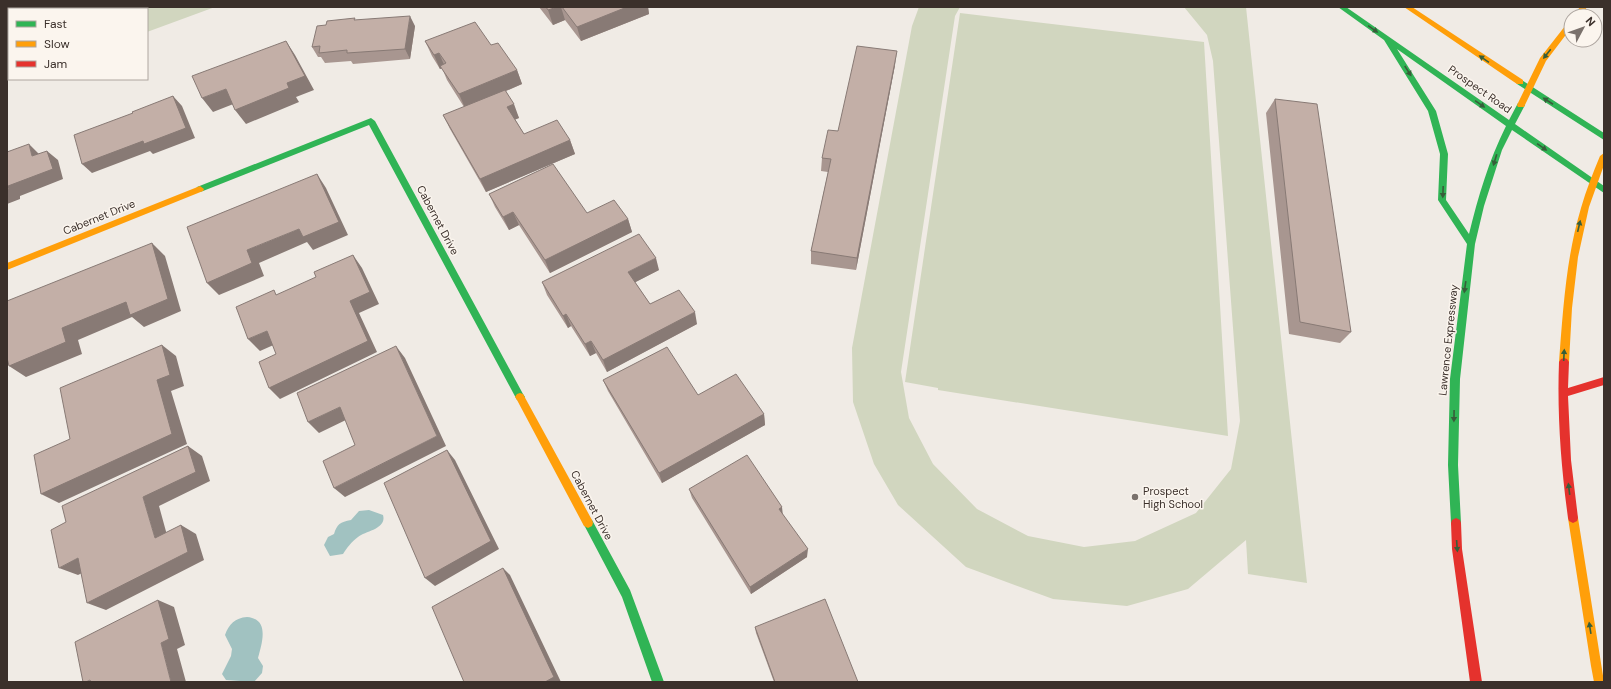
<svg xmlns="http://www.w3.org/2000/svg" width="1611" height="689" font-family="'DM Sans',sans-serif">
  <rect width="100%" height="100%" fill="#f0ebe5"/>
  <path fill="#d1d6bf" d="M7,7H215L147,32V9H9V74H7Z
    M919,7H960L955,16L901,372L909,418L933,464L977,509L1028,536L1084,547L1135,541L1196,513L1231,469L1240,421L1213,61L1207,35L1184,7H1246L1307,583L1248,574L1246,540L1188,589L1127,606L1053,599L966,567L898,505L874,464L853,402L852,348L912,26Z
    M960,13L1204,42L1228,436L938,390V388L905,382Z"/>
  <path fill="#a1c2c1" d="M369,510L383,515C387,529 366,531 358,537C351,542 347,548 343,554L330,556L324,545L328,537L334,534C337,524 340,522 351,520L359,511Z
    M247,617C270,619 262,643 258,658L263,666L262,673L254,682L226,680L222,674L231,656L232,649L225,635C229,624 235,618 247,617Z"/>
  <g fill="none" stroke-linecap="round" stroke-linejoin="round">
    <path fill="#30b455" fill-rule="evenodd" d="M1338,7H1346L1509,120L1518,103H1524L1525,105L1515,124L1604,186V193L1512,130L1502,150L1484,206L1475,244L1460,379L1458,465L1461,523L1460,526L1456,528L1452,526L1451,523L1448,465L1450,379L1467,244L1438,200L1440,154L1428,111L1384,40ZM1397,49L1506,126C1489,160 1478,197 1469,234L1446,200L1448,154L1436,111Z
      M1520,79L1604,133V140L1517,84L1516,82Z
      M371,118L375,121L523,394L525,397L523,400L520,401L517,400L369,125L203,191L200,192L196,189L197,187Z
      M588,518L592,520L630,590L664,682H652L622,597L583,523L584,520Z"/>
    <path fill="#ff9f0a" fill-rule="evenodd" d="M1404,7H1412L1523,80V84H1517Z
      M1580,7H1587L1581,16H1573Z
      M1569,21H1571V28L1546,61L1524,107H1518L1517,105L1540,58Z
      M1604,153V165L1589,207L1578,257L1572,308L1569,362L1567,365L1564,366L1561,365L1559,362C1563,310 1566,258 1581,208C1586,190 1593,173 1600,156Z
      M200,186L204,189L203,191L7,270V263Z
      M520,393L523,394L592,520L593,523L592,526L588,528L584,526L517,400L515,397L517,394Z
      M1573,513L1577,515L1578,518L1604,682H1594L1591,666L1568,518L1569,515Z"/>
    <path fill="#e5322d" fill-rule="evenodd" d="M1564,358L1567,359L1569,362L1568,388L1604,377V385L1568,396L1571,460L1578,518L1577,521L1573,523L1569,521L1568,518C1561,466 1557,414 1559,362L1561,359Z
      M1456,518L1460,520L1461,523L1462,549L1482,682H1470L1452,549L1451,523L1452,520Z"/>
  </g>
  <path fill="#a89690" d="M539,7H648L649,14L581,41L565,20L553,25Z
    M355,20L415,26L410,59L353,64L351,61L325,63L321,57H318L312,47L326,25Z
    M425,41L491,45L517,70L522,84L506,91L519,118L515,119L524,134L570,140L575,154L486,192L450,129L443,115L464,107L447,80L442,68L440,69L432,56Z
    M895,65L856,270L811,264V251L828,172L821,171L822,158L838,131Z
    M1275,99L1351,332L1340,343L1289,334L1266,113Z
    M489,194L587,213L628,219L632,232L550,273L519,225L509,230L495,207Z
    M659,270L635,282L650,304L697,324L607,372L596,353L590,356L571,326L568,328L547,295L542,282Z
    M603,380L698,395L764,414L765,425L662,483L608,391Z
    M689,489L782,507V513L807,557L751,594L692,498Z
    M755,627L858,682H774L756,633Z"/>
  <path fill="#887a75" d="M557,7H561L565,20L553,25L548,10Z
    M627,7H648L649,14L581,41L577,27Z
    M410,16L415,26L410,59L405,49Z
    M286,41L295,55L314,90L296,97L299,102L246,124L235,110L287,83Z
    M897,51L895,65L856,270L857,258Z
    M439,53L445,67L440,66L442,68L440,69L434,55Z
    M517,70L522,84L465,108L459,94Z
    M226,89L236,103L213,112L202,98Z
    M173,96L182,106L195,138L153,154L150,151L92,173L82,164Z
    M514,104L519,118L512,121L507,107Z
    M570,140L575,154L486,192L480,179Z
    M29,144L39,154L32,156Z
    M47,151L58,160L63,179L20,196V199L7,204V190L8,186Z
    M317,174L326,188L348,235L313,250L307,242L259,263L264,276L219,295L207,283L247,250L299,229Z
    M513,212L519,225L509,230L503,217Z
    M628,219L632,232L550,273L545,260Z
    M152,243L165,256L181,311L144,327L132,317L78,340L82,354L26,377L9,366L62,328Z
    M353,255L362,268L379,304L359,313L377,352L280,399L269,388L350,301Z
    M656,258L659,270L632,284L628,272Z
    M695,312L697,324L607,372L603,360Z
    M566,314L571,326L568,328L563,316Z
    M267,331L278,343L260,351L248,339Z
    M591,341L596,353L590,356L585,344Z
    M162,345L176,356L184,386L171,391L187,444L59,503L41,494L157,380Z
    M396,346L405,358L446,446L345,497L334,488L437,436Z
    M340,407L350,418L319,433L308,422Z
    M764,414L765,425L662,483L659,473Z
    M188,446L202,456L210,481L159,506L170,546L155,538L143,497Z
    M447,450L455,460L499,549L435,586L425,578Z
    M782,507L783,516L779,509Z
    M181,525L196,534L204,560L106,610L87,603Z
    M808,549L807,557L751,594L750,587Z
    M78,558L96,566L78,575L59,568Z
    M503,568L510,575L561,682H545Z
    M158,600L174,607L185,645L177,649L186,682H171L161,643Z"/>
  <path fill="#c3afa7" stroke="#887a75" d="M546,7H557L548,10Z
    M562,7H627L577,27Z
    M410,16L405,49L347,53V50L319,53L320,46L312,47L317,26L326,25L327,21L355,18L354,20Z
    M475,22L491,45L498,43L517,70L459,94L440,66L446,63L439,53L434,55L425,41Z
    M286,41L305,76L287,83L289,88L235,110L226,89L202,98L192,76Z
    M857,46L897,51L857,258L811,251L831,159L822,158L828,130L838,131Z
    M505,90L514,104L507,107L524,134L557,120L570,140L480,179L443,115Z
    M173,96L186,128L144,144L143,141L82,164L74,135L133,113L132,112Z
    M1275,99L1317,104L1351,332L1300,322Z
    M29,144L32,156L47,151L53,169L8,186L9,189L7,190V152Z
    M553,164L587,213L614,200L628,219L545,260L513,212L503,217L489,194Z
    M317,174L339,222L303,237L299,229L247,250L252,263L207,283L187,227Z
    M639,234L656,258L628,272L650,304L679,290L695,312L603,360L591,341L585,344L566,314L563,316L542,282Z
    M152,243L168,299L130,315L126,302L62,328L66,342L9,366L7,358V301Z
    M353,255L370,292L350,301L368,341L269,388L259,362L276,354L267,331L248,339L236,307L274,290L276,295L316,277L314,272Z
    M162,345L170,375L157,380L172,434L41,494L34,455L70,439L60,388Z
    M396,346L437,436L334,488L323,461L355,445L340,407L308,422L297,393Z
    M667,347L698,395L736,374L764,414L659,473L603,380Z
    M188,446L196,472L143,497L155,538L181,525L188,552L87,603L78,558L59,568L51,530L66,522L62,506Z
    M447,450L491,541L425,578L384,483Z
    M747,455L782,507L779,509L808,549L750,587L689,489Z
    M503,568L554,677L545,682H464L432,607Z
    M825,599L858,682H775L755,627Z
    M158,600L169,639L161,643L171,682H91L90,680L86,682H83L75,642Z"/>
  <defs><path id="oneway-solid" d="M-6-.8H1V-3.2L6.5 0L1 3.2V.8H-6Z"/></defs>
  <g fill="#375e3a">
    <use href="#oneway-solid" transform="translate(1373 29) rotate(35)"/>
    <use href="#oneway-solid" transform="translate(1547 54) rotate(128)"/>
    <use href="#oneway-solid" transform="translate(1484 59) rotate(-146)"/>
    <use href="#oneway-solid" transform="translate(1408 71) rotate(57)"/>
    <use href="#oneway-solid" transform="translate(1548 101) rotate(-147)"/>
    <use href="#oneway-solid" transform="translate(1480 104) rotate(35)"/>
    <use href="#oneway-solid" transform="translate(1542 147) rotate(35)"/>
    <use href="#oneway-solid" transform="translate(1495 160) rotate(107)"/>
    <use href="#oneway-solid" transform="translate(1443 192) rotate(92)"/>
    <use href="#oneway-solid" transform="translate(1579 226) rotate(-77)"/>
    <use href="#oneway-solid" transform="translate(1465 287) rotate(98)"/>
    <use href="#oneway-solid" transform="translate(1564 355) rotate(-87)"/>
    <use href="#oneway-solid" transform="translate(1454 416) rotate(91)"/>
    <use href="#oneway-solid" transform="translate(1569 489) rotate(-97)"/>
    <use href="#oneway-solid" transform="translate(1457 546) rotate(86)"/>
    <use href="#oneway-solid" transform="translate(1590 628) rotate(-99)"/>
  </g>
  <circle fill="#7a716c" stroke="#fbf5ee" stroke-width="1.5" cx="1135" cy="497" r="4"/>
  <g text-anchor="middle" stroke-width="3" stroke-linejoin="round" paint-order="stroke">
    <g font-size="11" fill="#3b302b" stroke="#fbf5ee">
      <text transform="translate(1480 89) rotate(35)" y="4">Prospect Road</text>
      <text transform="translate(99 217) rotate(-22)" y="4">Cabernet Drive</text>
      <text transform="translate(438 220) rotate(62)" y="4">Cabernet Drive</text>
      <text transform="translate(1448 340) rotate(-84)" y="4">Lawrence Expressway</text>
      <text transform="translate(592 505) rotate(62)" y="4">Cabernet Drive</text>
    </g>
    <g font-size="11" fill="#3b302b" stroke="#fbf5ee" text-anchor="start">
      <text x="1143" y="495">Prospect<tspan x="1143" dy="13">High School</tspan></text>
    </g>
  </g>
  <rect width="1611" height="689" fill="none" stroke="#3b302b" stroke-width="16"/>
  <rect x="8" y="8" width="140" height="72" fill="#fbf5ee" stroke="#aea6a0"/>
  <rect x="16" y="21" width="20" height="6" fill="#30b455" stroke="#aea6a0"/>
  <text x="44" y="28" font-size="12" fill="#3b302b">Fast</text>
  <rect x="16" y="41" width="20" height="6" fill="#ff9f0a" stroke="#aea6a0"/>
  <text x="44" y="48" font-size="12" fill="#3b302b">Slow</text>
  <rect x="16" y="61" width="20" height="6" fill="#e5322d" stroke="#aea6a0"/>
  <text x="44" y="68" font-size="12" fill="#3b302b">Jam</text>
  <g transform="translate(1583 28) rotate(49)"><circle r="19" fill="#fbf5ee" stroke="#aea6a0"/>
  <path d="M0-3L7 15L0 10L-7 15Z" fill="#7a716c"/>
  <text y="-6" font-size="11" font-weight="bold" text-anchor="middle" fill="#3b302b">N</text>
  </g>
</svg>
